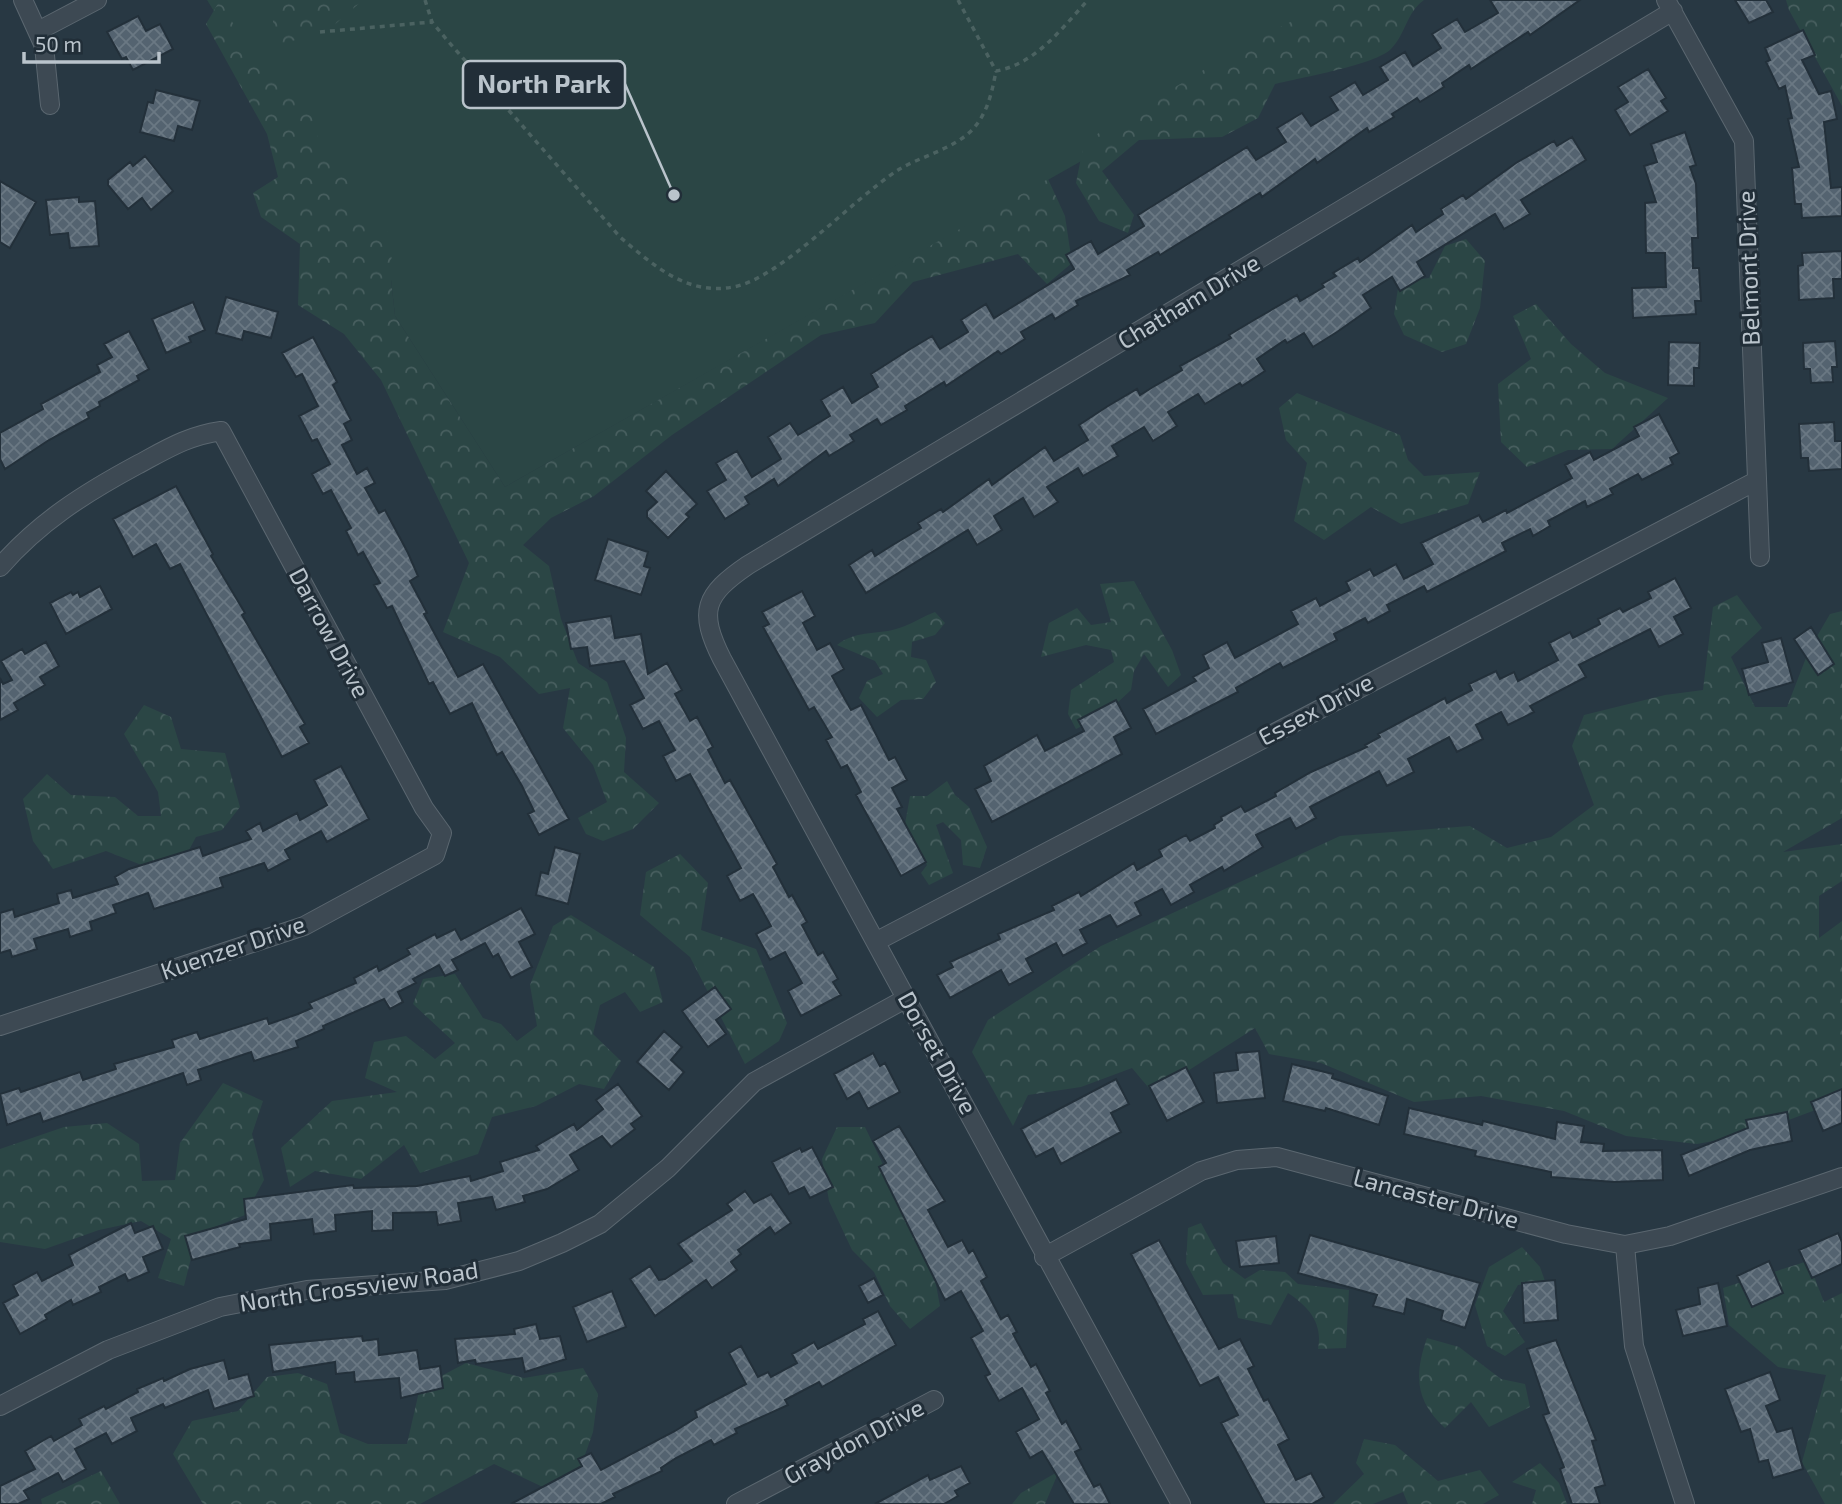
<svg xmlns="http://www.w3.org/2000/svg" width="1842" height="1504" font-family="'Exo 2',sans-serif">
  <defs>
    <pattern id="forest-crowns" width="20" height="18" patternUnits="userSpaceOnUse" patternTransform="scale(1.75)"><rect width="20" height="18" fill="#2b4645"/><path d="M2 6a3 3 0 1 1 6 0M12 15a3 3 0 1 1 6 0" fill="none" stroke="#485f5f"/></pattern>
    <pattern id="building-cross-hatch" width="8" height="8" patternUnits="userSpaceOnUse" patternTransform="scale(1.75)"><rect width="8" height="8" fill="#546370"/><path d="M0 0l8 8M0 8l8-8" fill="none" stroke="#6a7883"/></pattern>
  </defs>
  <rect width="100%" height="100%" fill="#283843"/>
  <path fill="#2b4645" d="M207,0H1366L505,487L395,316L391,280L355,240Z"/>
  <path fill="url(#forest-crowns)" d="M220,0L258,68L293,81L320,119L315,155L357,171L339,207L392,234L391,280L395,316L505,487L1048,179L1065,216L1072,263L1047,284L1018,254L913,282L875,323L821,335L672,435L594,496L551,518L523,545L549,566L561,619L578,663L607,682L626,738L624,772L659,803L633,829L603,841L586,834L578,818L607,802L593,765L563,728L570,688L539,694L500,657L443,632L469,563L381,380L344,334L298,305L300,244L261,217L253,193L278,177L267,134L206,24Z
    M277,0H363L325,33L275,45L272,10Z
    M1334,0H1424C1406,13 1406,34 1391,49C1375,65 1299,78 1275,84L1258,118L1222,137L1139,140L1102,171L1134,215L1128,233L1099,221L1076,183L1084,142L1245,45Z
    M1786,0H1842V106L1789,10Z
    M1466,239L1485,261L1480,308L1466,344L1442,352L1404,335L1394,314L1399,282L1429,278L1445,246Z
    M1536,304L1571,344L1605,373L1668,398L1612,449L1568,450L1527,467L1501,442L1498,384L1531,359L1513,316Z
    M1297,393L1400,435L1408,460L1424,476L1480,472L1468,504L1401,524L1371,507L1324,540L1294,521L1307,463L1286,440L1279,408Z
    M1134,581L1172,650L1181,675L1168,687L1144,654L1134,671L1131,690L1103,716L1076,729L1068,714L1071,690L1114,662L1111,650L1086,645L1041,657L1049,623L1077,608L1091,625L1111,622L1100,584Z
    M1737,595L1762,628L1731,657L1755,707H1787L1809,650L1830,614L1842,611V818L1783,852L1842,844V881L1819,896V938L1842,921V1100L1751,1134L1697,1144L1626,1136L1564,1111L1481,1096L1414,1102L1321,1063L1269,1054L1255,1028L1153,1093L1132,1068L1081,1087L1028,1095L1013,1126L972,1052L988,1020L1101,946L1340,836L1470,826L1507,848L1551,837L1594,805L1572,746L1584,715L1665,695L1703,690L1713,607Z
    M935,612L945,623L935,635L912,642L911,657L926,660L936,682L923,699L901,700L877,717L859,698L867,681L883,674L875,661L837,645C859,628 878,637 905,626C915,622 924,616 935,612Z
    M144,705L171,717L181,749L225,753L240,807L222,830L196,837L181,865L149,868L106,851L53,869L33,841L23,799L47,774L71,795L115,797L138,816H161L158,792L124,734Z
    M947,781L955,795L969,807L987,847L980,868L963,865L961,840L943,822L936,825L953,873L929,885L921,873L927,865L905,824L910,796H927Z
    M680,854L708,883L701,930L756,949L787,1023L779,1041L745,1064L690,957L640,915L646,872Z
    M571,915L654,967L663,1002L640,1012L625,992L600,1005L593,1034L621,1061L604,1089L579,1084L536,1106L492,1117L478,1154L420,1173L404,1145L361,1179L315,1171L290,1187L281,1148L332,1101L397,1092L365,1078L374,1042L406,1036L435,1059L455,1043L413,1004L423,979L455,974L483,1018L501,1024L517,1041L537,1026L530,985L553,926Z
    M223,1083L263,1101L252,1134L264,1180L245,1215L197,1234L184,1286L158,1278L171,1239L141,1221L99,1230L45,1249L0,1242V1149L64,1127L107,1123L139,1144L142,1181L175,1180L180,1143Z
    M837,1127H865L933,1269L940,1306L910,1329L890,1306L874,1272L852,1250L829,1201L822,1159Z
    M1201,1223L1223,1263L1245,1279L1260,1270L1285,1272L1298,1284L1349,1290L1346,1348L1318,1349C1323,1323 1309,1307 1288,1293L1271,1325L1238,1318L1233,1294L1203,1295L1186,1263L1188,1228Z
    M1522,1247L1540,1267L1545,1281L1518,1285L1503,1311L1525,1342L1505,1356L1487,1346L1475,1305L1489,1267Z
    M1808,1261L1824,1302L1842,1293V1504H1825L1802,1462L1826,1375L1778,1367L1729,1325L1723,1288Z
    M1427,1338L1459,1347L1501,1379L1525,1384L1530,1407L1489,1427L1471,1402L1445,1428C1415,1401 1414,1375 1427,1338Z
    M466,1363L524,1378L583,1368L598,1394L593,1432L580,1469L547,1489L494,1464L420,1504H203L173,1454L192,1421L238,1411L267,1377L298,1373L327,1384L340,1433L368,1444H407L420,1387Z
    M1364,1439L1395,1445L1438,1481L1480,1470L1499,1495L1483,1504H1408L1403,1492L1373,1504H1333L1364,1474L1356,1463Z
    M1540,1463L1559,1483L1567,1504H1532L1536,1490L1512,1482Z
    M101,1471L120,1504H42L41,1499Z
    M1059,1471L1045,1504H1012L1021,1493Z"/>
  <path fill="url(#building-cross-hatch)" stroke="#23303a" stroke-width="2" d="M1490,0H1580L1530,35L1528,32L1471,69L1469,65L1442,83L1444,87L1420,102L1417,98L1392,114L1394,117L1369,132L1367,128L1317,163L1315,159L1262,197L1260,193L1160,255L1158,252L1127,270L1130,275L1076,301L1078,305L1055,319L1052,314L1021,332L1025,339L1001,354L998,351L946,386L944,382L905,406L907,410L881,425L877,419L850,435L854,441L829,456L826,451L778,486L774,479L745,497L749,504L725,519L707,491L726,480L716,463L737,451L752,477L781,459L768,437L790,423L798,435L830,416L821,400L843,387L852,403L878,387L871,374L907,351L932,336L940,349L968,332L961,320L986,304L994,318L1074,269L1066,255L1091,241L1098,254L1144,226L1138,215L1247,147L1256,160L1286,142L1277,128L1302,113L1311,126L1338,110L1330,97L1355,82L1363,95L1388,80L1380,67L1405,52L1413,66L1441,48L1432,34L1457,19L1465,32L1498,13Z
    M1735,0H1766L1773,12L1749,23Z
    M138,16L146,31L160,24L173,49L133,70L126,57L122,59L107,32Z
    M1803,30L1815,55L1802,60L1819,94L1831,91L1837,119L1824,122L1831,188L1842,187V216L1802,218L1801,204H1795L1792,168L1799,167L1788,119L1792,118L1785,86L1779,89L1766,62L1770,60L1765,48Z
    M1648,69L1666,98L1661,101L1668,111L1630,135L1615,110L1628,102L1618,87Z
    M156,90L200,101L192,130L178,126L174,141L140,132L148,102L153,103Z
    M1685,132L1696,165L1690,167L1696,184L1698,238H1692L1693,268H1699L1701,301H1695L1696,314L1633,318L1632,288L1666,287L1665,253H1646L1645,203L1656,202L1644,166L1657,162L1651,144Z
    M1572,137L1586,160L1521,200L1530,214L1504,229L1495,214L1417,262L1425,276L1400,291L1392,277L1363,295L1371,308L1337,332L1313,347L1304,333L1287,343L1285,340L1257,359L1265,371L1242,386L1240,383L1205,404L1198,394L1168,412L1177,426L1153,441L1144,427L1112,446L1118,456L1083,476L1078,468L1047,487L1058,502L1034,517L1023,498L994,516L1002,530L977,545L968,530L866,593L849,565L872,550L875,556L891,546L921,528L918,523L941,509L943,512L989,479L992,485L1045,447L1054,461L1088,440L1079,425L1108,406L1137,389L1140,395L1153,387L1182,370L1180,366L1231,338L1229,335L1254,320L1297,295L1300,301L1324,287L1322,284L1336,276L1333,273L1358,258L1360,262L1412,225L1416,232L1443,214L1441,209L1463,195L1466,199L1516,163L1554,141L1557,146Z
    M145,156L173,191L151,210L142,198L128,209L108,185V180L130,162L133,166Z
    M0,181L36,202L10,248L0,242Z
    M79,197V202L95,201L99,246L70,248L68,233L50,235L46,200Z
    M1842,251V279H1833L1834,298L1799,300L1798,266L1803,265L1802,253Z
    M226,297L278,312L271,338L244,331L242,340L216,333Z
    M193,302L205,330L189,337L191,342L166,353L152,319Z
    M129,331L149,369L137,376L139,380L99,402L100,406L87,413L89,418L49,440L5,469L0,459V433L43,409L41,404L100,372L97,365L112,357L104,344Z
    M313,337L337,382L333,385L351,420L344,424L352,440L342,445L357,474L367,468L375,483L365,488L379,513L385,510L408,553L418,576L410,581L427,613L424,614L458,677L483,664L569,819L539,835L528,814L534,811L522,786L502,752L497,755L472,703L450,714L433,682L429,684L392,606L387,608L374,585L380,583L363,552L358,555L346,531L351,528L331,490L323,494L312,474L330,464L317,439L312,441L299,416L318,406L302,374L296,377L282,353Z
    M1835,341L1837,367H1832L1833,382L1811,383L1810,369H1804L1803,343Z
    M1669,342L1700,343L1699,368H1694V386L1668,385Z
    M1659,414L1679,453L1670,458L1673,464L1642,480L1638,474L1610,489L1613,494L1587,507L1585,501L1548,521L1550,526L1533,536L1530,529L1502,543L1506,551L1427,592L1424,586L1387,605L1390,611L1368,623L1365,618L1334,634L1337,640L1283,668L1280,663L1236,688L1238,692L1156,734L1143,709L1196,681L1193,677L1209,668L1203,655L1227,642L1235,658L1298,624L1291,611L1316,598L1320,606L1350,590L1346,582L1370,569L1374,576L1396,564L1404,579L1433,564L1421,543L1479,515L1483,522L1506,510L1507,513L1572,478L1565,465L1590,452L1594,460L1639,436L1634,427Z
    M1834,422L1835,441H1842V469L1809,471L1808,458H1801L1799,424Z
    M666,471L697,504L686,514L689,517L668,538L647,517V511L657,502L646,491Z
    M176,486L213,554L211,556L245,613L242,615L305,724L300,727L309,743L282,757L180,564L170,569L156,544L133,557L113,519Z
    M608,539L648,552L644,566L650,568L641,595L595,580Z
    M1675,578L1691,608L1674,617L1683,634L1659,647L1650,629L1579,665L1586,677L1530,706L1534,712L1508,725L1501,712L1476,725L1483,739L1457,752L1449,737L1408,759L1414,772L1387,786L1379,771L1310,807L1316,818L1296,829L1290,818L1256,835L1263,847L1224,871L1222,867L1190,885L1194,892L1171,905L1162,889L1135,903L1141,915L1117,927L1110,915L1080,930L1087,943L1063,956L1056,943L1026,959L1033,972L1009,985L1001,970L950,998L937,975L953,967L950,962L1000,939L998,934L1054,910L1052,906L1079,892L1081,896L1134,863L1137,870L1162,856L1159,850L1186,835L1190,841L1215,828L1214,825L1222,820L1221,817L1241,806L1245,812L1276,796L1275,793L1311,772L1367,747L1365,745L1380,737L1378,734L1445,698L1447,703L1472,690L1469,684L1496,671L1500,679L1514,672L1518,681L1558,660L1549,643L1570,632L1573,638L1600,624L1598,619L1620,608L1623,612L1651,598L1648,592Z
    M100,586L112,609L66,634L50,603L71,592L73,595L78,592L80,597Z
    M802,591L815,616L803,623L817,650L830,643L844,669L832,676L851,710L861,705L889,760L895,757L907,780L892,788L902,807L897,809L926,862L901,876L856,795L861,792L847,765L841,768L826,740L832,737L814,707L809,710L763,627L769,624L762,612Z
    M611,616L615,638L641,634L648,674L667,663L682,690L675,694L690,721L697,717L713,747L708,750L725,783L730,780L777,864L773,867L789,897L792,895L807,922L802,925L818,955L823,952L838,979L833,982L841,995L801,1016L788,991L802,983L785,952L770,960L756,934L771,926L753,894L740,901L727,876L741,868L690,774L676,781L663,756L675,750L659,721L643,729L630,705L644,698L624,661L590,666L587,647L571,649L566,623Z
    M1811,627L1834,664L1818,675L1794,639Z
    M1781,638L1793,682L1749,695L1742,669L1768,662L1762,643Z
    M46,642L59,666L40,677L45,685L14,703L18,710L0,720V678L3,684L12,680L1,661L22,649L25,654Z
    M1116,700L1131,728L1114,737L1122,754L992,822L975,789L991,781L984,766L1037,735L1045,751L1084,731L1078,720Z
    M341,766L369,819L327,842L321,831L285,850L290,859L268,871L264,863L220,878L223,887L154,909L148,893L113,905L116,913L90,922L92,930L70,937L68,929L34,939L37,949L12,957L10,950L0,953V913L13,909L15,917L59,903L57,894L71,890L73,898L118,884L115,877L129,869L200,847L203,856L251,839L246,831L260,823L263,831L297,813L300,820L327,805L314,780Z
    M555,847L580,854L568,904L536,895L541,872L548,874Z
    M521,908L535,934L519,942L532,967L511,978L498,954L493,957L485,943L452,960L458,970L445,976L439,965L413,979L416,983L398,992L403,1002L390,1009L384,999L323,1026L324,1029L296,1041L298,1047L254,1061L251,1052L198,1070L201,1080L187,1085L183,1073L43,1122L40,1113L7,1125L0,1094L19,1088L21,1092L80,1072L83,1080L116,1069L114,1064L174,1047L172,1040L197,1032L200,1039L267,1018L269,1024L298,1014L312,1008L309,1003L356,983L354,978L377,966L379,971L410,954L407,949L435,934L437,938L455,929L461,940Z
    M715,987L731,1009L716,1020L726,1034L708,1047L682,1011Z
    M664,1031L682,1047L671,1060L684,1072L669,1090L637,1062Z
    M1259,1051L1265,1098L1217,1103L1214,1073L1238,1070L1236,1053Z
    M873,1053L880,1066L885,1063L900,1092L868,1109L859,1092L847,1099L834,1074Z
    M1292,1064L1333,1074L1332,1078L1388,1096L1379,1125L1326,1108L1325,1111L1283,1101Z
    M1186,1067L1204,1102L1167,1121L1149,1086Z
    M1116,1079L1129,1104L1111,1113L1121,1132L1061,1164L1053,1148L1036,1157L1021,1129Z
    M618,1084L642,1116L631,1124L635,1129L611,1147L602,1136L570,1155L579,1170L547,1189L523,1196L525,1202L496,1210L492,1197L458,1203L461,1221L438,1225L436,1212L393,1213V1230L372,1231V1211L335,1215L336,1231L314,1234L312,1219L270,1224L271,1240L239,1244L240,1247L192,1260L185,1236L246,1219L244,1199L353,1185L354,1188L417,1186L470,1176L471,1181L503,1171L500,1162L539,1150L536,1146L574,1124L577,1130L603,1109L596,1100Z
    M1842,1089V1123L1823,1131L1811,1102Z
    M1409,1108L1482,1125L1483,1121L1555,1139L1557,1122L1584,1126L1581,1142L1604,1144L1603,1151L1662,1150L1663,1180L1614,1182L1551,1177V1172L1475,1156L1476,1151L1404,1134Z
    M1787,1112L1792,1141L1750,1150L1689,1176L1681,1155L1748,1128L1746,1120Z
    M899,1126L945,1201L928,1210L948,1247L962,1240L969,1253L973,1250L987,1277L981,1281L1001,1319L1008,1315L1017,1332L1013,1334L1031,1367L1036,1364L1050,1391L1046,1393L1062,1424L1066,1421L1081,1449L1075,1452L1094,1487L1100,1484L1110,1504H1074L1042,1451L1030,1458L1016,1432L1039,1419L1022,1388L999,1401L985,1376L990,1374L971,1338L983,1331L961,1291L945,1300L879,1167L886,1163L873,1141Z
    M812,1147L833,1187L810,1198L804,1187L789,1194L772,1162L800,1148L802,1152Z
    M745,1191L754,1203L771,1194L791,1223L775,1234L770,1227L738,1250L741,1254L731,1262L737,1270L712,1288L706,1280L655,1316L630,1279L650,1266L659,1280L665,1279L692,1261L678,1244L732,1210L727,1204Z
    M131,1223L135,1233L153,1226L163,1249L143,1257L149,1272L128,1281L125,1274L99,1287L101,1292L73,1305L71,1300L45,1315L47,1319L20,1334L3,1303L18,1295L13,1285L37,1272L42,1281L73,1265L69,1255Z
    M1838,1233L1842,1242V1264L1812,1278L1799,1250Z
    M1310,1235L1480,1283L1465,1328L1441,1320L1443,1311L1407,1299L1404,1314L1373,1306L1377,1295L1298,1273Z
    M1276,1236L1279,1263L1240,1267L1236,1241Z
    M1159,1240L1219,1349L1240,1339L1254,1366L1248,1369L1264,1401L1268,1399L1289,1439L1278,1445L1296,1480L1311,1473L1324,1497L1312,1504H1265L1221,1423L1238,1415L1218,1377L1200,1386L1131,1254Z
    M1769,1261L1783,1293L1752,1307L1737,1276Z
    M874,1278L883,1295L868,1303L859,1286Z
    M1555,1280L1558,1320L1524,1323L1522,1283Z
    M1718,1283L1727,1326L1683,1336L1676,1310L1700,1304L1698,1288Z
    M612,1291L626,1327L587,1342L573,1307Z
    M878,1311L896,1345L822,1387L819,1382L785,1400L788,1405L735,1429L737,1433L714,1445L711,1440L676,1458L661,1468L662,1471L613,1494L615,1497L601,1504H511L582,1466L578,1459L591,1453L601,1470L675,1431L697,1417L695,1411L746,1384L729,1353L741,1346L758,1377L768,1372L771,1377L797,1363L792,1354L814,1342L818,1349L865,1324L863,1319Z
    M536,1324L540,1339L560,1336L566,1359L525,1372L522,1358L476,1364L475,1360L458,1363L455,1339L515,1334L514,1329Z
    M362,1336L363,1341L378,1339L379,1355L417,1350L420,1369L440,1366L443,1388L401,1398L399,1378L355,1382L354,1372L336,1374L335,1362L273,1372L269,1345Z
    M1556,1340L1596,1440L1592,1441L1605,1485L1595,1488L1600,1504H1572L1560,1469L1564,1467L1543,1415L1549,1413L1527,1349Z
    M224,1360L229,1379L248,1374L254,1396L214,1409L208,1390L165,1408L163,1404L131,1418L137,1431L112,1444L106,1433L75,1449L86,1469L63,1482L58,1473L24,1491L29,1499L18,1504H0V1486L35,1469L25,1451L51,1436L54,1441L82,1425L79,1419L104,1406L106,1409L138,1392L137,1389L163,1378L164,1381L190,1369Z
    M1770,1372L1780,1400L1766,1406L1777,1432L1792,1428L1803,1469L1773,1478L1768,1460L1759,1462L1750,1429L1741,1432L1725,1389Z
    M961,1466L970,1483L955,1491L958,1496L944,1504H875L928,1475L930,1480Z"/>
  <g fill="none" stroke-linecap="round" stroke-linejoin="round">
    <g stroke="#5b6770" stroke-width="20">
      <path id="minor" d="M23,0L44,46L50,105
        M1666,0L1744,141L1760,557
        M38,31L97,0
        M0,567C39,522 85,493 137,465C167,449 187,436 221,431L424,808L442,833L435,855L304,926L0,1026
        M877,941L1756,481
        M1625,1245L1634,1346L1685,1504
        M1044,1257L1201,1171L1237,1160L1277,1157L1566,1234L1625,1245L1670,1236L1842,1177
        M0,1406L108,1350L220,1307L307,1290L445,1280L519,1261L562,1243L600,1224L668,1168L754,1082L907,998
        M736,1504L934,1400
        M1181,1504C1026,1224 876,940 722,659C698,611 704,595 748,565L1673,11"/>
    </g>
    <path stroke="#4b6261" stroke-width="3.5" stroke-dasharray="5 5" stroke-linecap="butt" d="M425,0L432,22L447,40L620,237C653,265 687,296 733,287C780,279 853,199 898,170C921,156 954,149 973,129C988,112 992,92 996,71
      M958,0L996,71C1036,64 1062,28 1088,0
      M320,32L432,22"/>
    <use href="#minor" stroke="#3d4953" stroke-width="18"/>
  </g>
  <g text-anchor="middle" stroke-width="6" stroke-linejoin="round" paint-order="stroke">
    <g font-size="24" fill="#bac4cc" stroke="#212e38">
      <text transform="translate(1749 268) rotate(-92)" y="8">Belmont Drive</text>
      <text transform="translate(1189 302) rotate(-31)" y="8">Chatham Drive</text>
      <text transform="translate(329 633) rotate(62)" y="8">Darrow Drive</text>
      <text transform="translate(1316 710) rotate(-28)" y="8">Essex Drive</text>
      <text transform="translate(233 948) rotate(-19)" y="8">Kuenzer Drive</text>
      <text transform="translate(937 1053) rotate(61)" y="8">Dorset Drive</text>
      <text transform="translate(1436 1199) rotate(15)" y="8">Lancaster Drive</text>
      <text transform="translate(359 1287) rotate(-8)" y="8">North Crossview Road</text>
      <text transform="translate(854 1442) rotate(-28)" y="8">Graydon Drive</text>
    </g>
  </g>
  <path fill="none" stroke="#bac4cc" stroke-width="2.5" d="M674 195L625 84"/>
  <circle fill="#bac4cc" stroke="#212e38" stroke-width="2.5" cx="674" cy="195" r="7"/>
  <rect fill="#212e38" stroke="#bac4cc" stroke-width="2.5" x="463" y="61" width="162" height="47" rx="7"/>
  <g font-size="26" text-anchor="middle" font-weight="bold" fill="#bac4cc">
    <text x="544" y="93">North Park</text>
  </g>
  <path d="M24 52v10h135v-10" fill="none" stroke="#bac4cc" stroke-width="3.5"/>
  <text x="35" y="52" font-size="21" fill="#bac4cc" stroke="#212e38" stroke-width="5" paint-order="stroke">50 m</text>
</svg>
